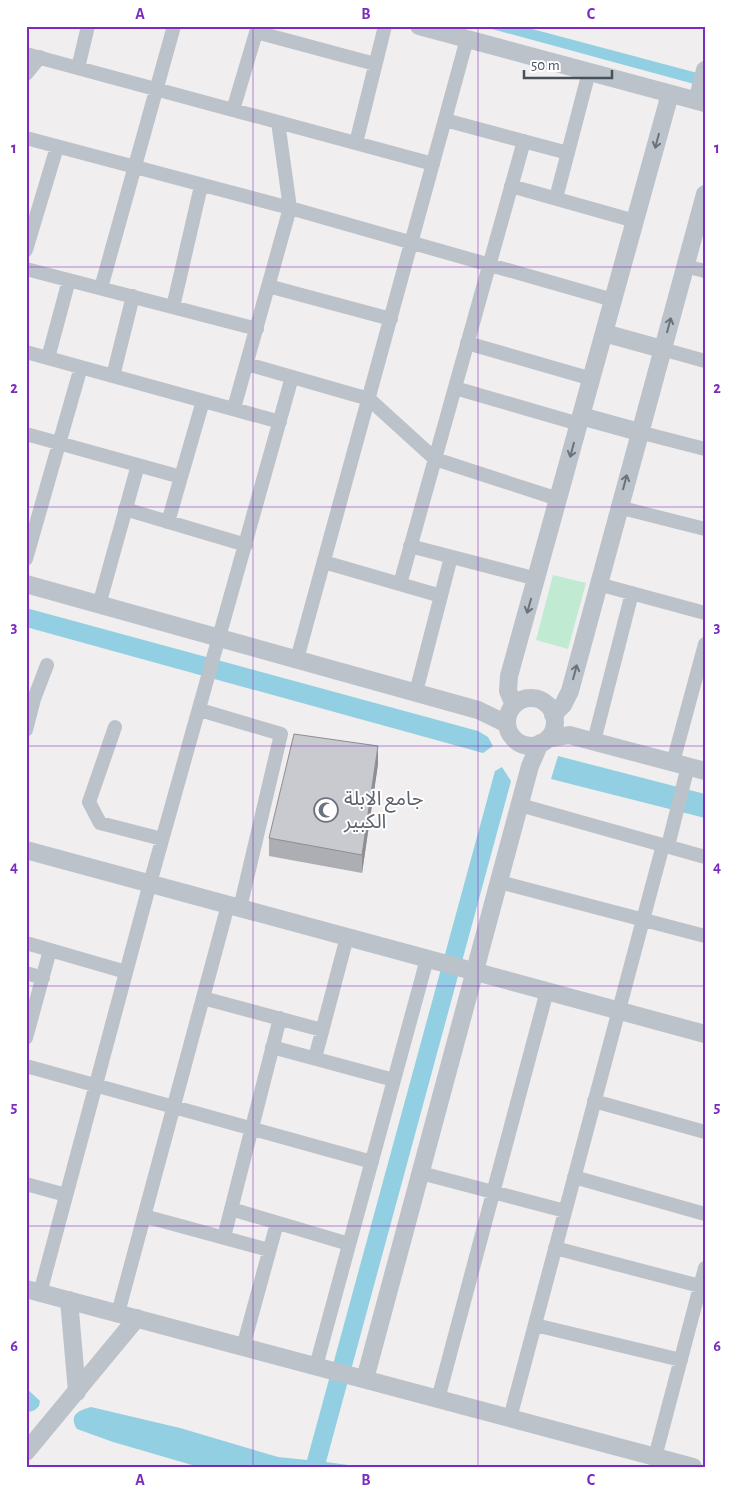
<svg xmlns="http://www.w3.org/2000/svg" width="731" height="1493" font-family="'Alegreya Sans','Noto Sans Arabic',sans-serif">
  <rect width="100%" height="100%" fill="#f0eeee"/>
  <path fill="#c1ead2" d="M553,575L586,583L568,649L536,640Z"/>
  <path fill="#93cfe2" d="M481,26H521L705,75V87Z
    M26,608L478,731L488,737L493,746L483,753L26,627Z
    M558,756L705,794V818L551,779Z
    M502,767L511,781L326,1462L363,1467H199L113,1442L77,1429C68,1415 79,1410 91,1407L180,1428L278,1457L307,1460L495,771Z
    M26,1388L40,1401L39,1406L35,1410L26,1413Z"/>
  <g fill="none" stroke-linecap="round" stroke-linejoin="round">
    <path stroke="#bbc2c9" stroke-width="14" d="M256,32L375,64
      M26,54L433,164
      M78,68L88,26
      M26,74L40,57
      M233,110L258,26
      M445,120L568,153
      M26,138L290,208L613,300
      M356,143L385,26
      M511,186L635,221
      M556,198L589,72
      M26,250L57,147
      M685,266L705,271
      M26,269L257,329
      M268,286L391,319
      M101,288L174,26
      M173,307L201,186
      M467,343L592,379
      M662,349L705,361
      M26,352L280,422
      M48,358L69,280
      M247,364L369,399L435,459L558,499
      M113,376L133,296
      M455,388L579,424
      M234,408L290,208L278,122
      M639,432L705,449
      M26,434L181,477
      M618,507L705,529
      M125,509L246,545
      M168,522L203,401
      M410,546L537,579
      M26,559L81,367
      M324,562L441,596
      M400,584L524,141
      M598,584L705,613
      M99,605L138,465
      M297,659L467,39
      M416,692L451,557
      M200,710L281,734L240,908
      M115,727L89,802L100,823L162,839
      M26,730L34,699L47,665
      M594,741L632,593
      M673,762L705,644
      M520,805L705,857
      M668,846L688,766
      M499,882L705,936
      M26,943L126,972
      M26,973L43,978
      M203,998L322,1030
      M26,1038L50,950
      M272,1047L394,1080
      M315,1058L347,937
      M26,1066L372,1162
      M594,1101L705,1132
      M421,1173L565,1211
      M574,1177L705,1214
      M26,1184L66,1195
      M231,1209L349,1244
      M144,1216L269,1250
      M224,1237L280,1018
      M555,1248L700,1286
      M40,1293L150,883L292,377
      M118,1313L228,905
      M535,1325L681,1360
      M243,1347L277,1223
      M316,1366L427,959
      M438,1399L547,991
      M510,1418L663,845
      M655,1457L705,1268"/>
    <path stroke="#bbc2c9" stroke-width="18" d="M419,26L705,103
      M697,101L705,70
      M604,333L662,349
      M581,416L639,432
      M26,584L478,710L507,724
      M507 722a24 24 0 1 1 48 0a24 24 0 1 1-48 0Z
      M514,705L508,691L509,676L670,94
      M553,715L563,705L570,691L705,194
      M547,739L569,735L705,771
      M26,850L705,1034
      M26,1289L693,1467
      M69,1300L77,1392
      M365,1379L530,766L540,743
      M26,1452L137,1318"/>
  </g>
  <path fill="#adaeb3" d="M378,764L362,873L269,856V838Z"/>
  <path fill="#8d8d92" d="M378,746V764L362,873V855Z"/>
  <path fill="#c9cad0" stroke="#8d8d92" d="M294,734L378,746L362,855L269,838Z"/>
  <defs><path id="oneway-shaft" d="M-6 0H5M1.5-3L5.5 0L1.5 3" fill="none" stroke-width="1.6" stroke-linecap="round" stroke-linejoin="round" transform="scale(1.25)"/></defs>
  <g stroke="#6a737b">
    <use href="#oneway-shaft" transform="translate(657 141) rotate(105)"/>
    <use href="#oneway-shaft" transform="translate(669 325) rotate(-75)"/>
    <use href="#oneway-shaft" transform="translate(572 450) rotate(105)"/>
    <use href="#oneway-shaft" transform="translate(625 482) rotate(-75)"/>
    <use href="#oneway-shaft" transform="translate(529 606) rotate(106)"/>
    <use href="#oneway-shaft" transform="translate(575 672) rotate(-75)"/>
  </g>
  <path fill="none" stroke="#7b2cbf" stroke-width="1" stroke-opacity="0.55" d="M253,26V1467M478,26V1467M26,267H705M26,507H705M26,746H705M26,986H705M26,1226H705"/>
  <defs>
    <g id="mosque-ring" transform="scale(1.25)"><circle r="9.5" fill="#fff" stroke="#6b7280" stroke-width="1.5"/><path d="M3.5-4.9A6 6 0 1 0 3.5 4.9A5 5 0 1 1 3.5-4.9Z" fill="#6b7280"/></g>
  </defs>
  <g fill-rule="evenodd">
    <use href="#mosque-ring" x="326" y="810"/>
  </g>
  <g text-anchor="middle" stroke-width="4" stroke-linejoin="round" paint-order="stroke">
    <g font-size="20" fill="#5b616d" stroke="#fff" text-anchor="start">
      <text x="344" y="805">جامع الابلة<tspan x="344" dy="23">الكبير</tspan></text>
    </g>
  </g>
  <rect width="731" height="1493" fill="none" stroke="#ffffff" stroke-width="55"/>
  <path d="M524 70v8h88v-8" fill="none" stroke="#485159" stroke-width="2.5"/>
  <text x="531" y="70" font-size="15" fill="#485159" stroke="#ffffff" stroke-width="4" paint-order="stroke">50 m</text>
  <rect x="28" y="28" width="676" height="1438" fill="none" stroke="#7b2cbf" stroke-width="2"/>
  <g font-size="16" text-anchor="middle" font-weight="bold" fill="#7b2cbf">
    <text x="140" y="19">A</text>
    <text x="366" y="19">B</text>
    <text x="591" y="19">C</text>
    <text x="14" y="153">1</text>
    <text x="717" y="153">1</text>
    <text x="14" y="393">2</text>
    <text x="717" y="393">2</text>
    <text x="14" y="632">3</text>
    <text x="717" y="632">3</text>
    <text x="14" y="872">4</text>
    <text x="717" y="872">4</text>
    <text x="14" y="1112">5</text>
    <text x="717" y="1112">5</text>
    <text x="14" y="1351">6</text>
    <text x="717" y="1351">6</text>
    <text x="140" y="1485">A</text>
    <text x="366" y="1485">B</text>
    <text x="591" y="1485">C</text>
  </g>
</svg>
